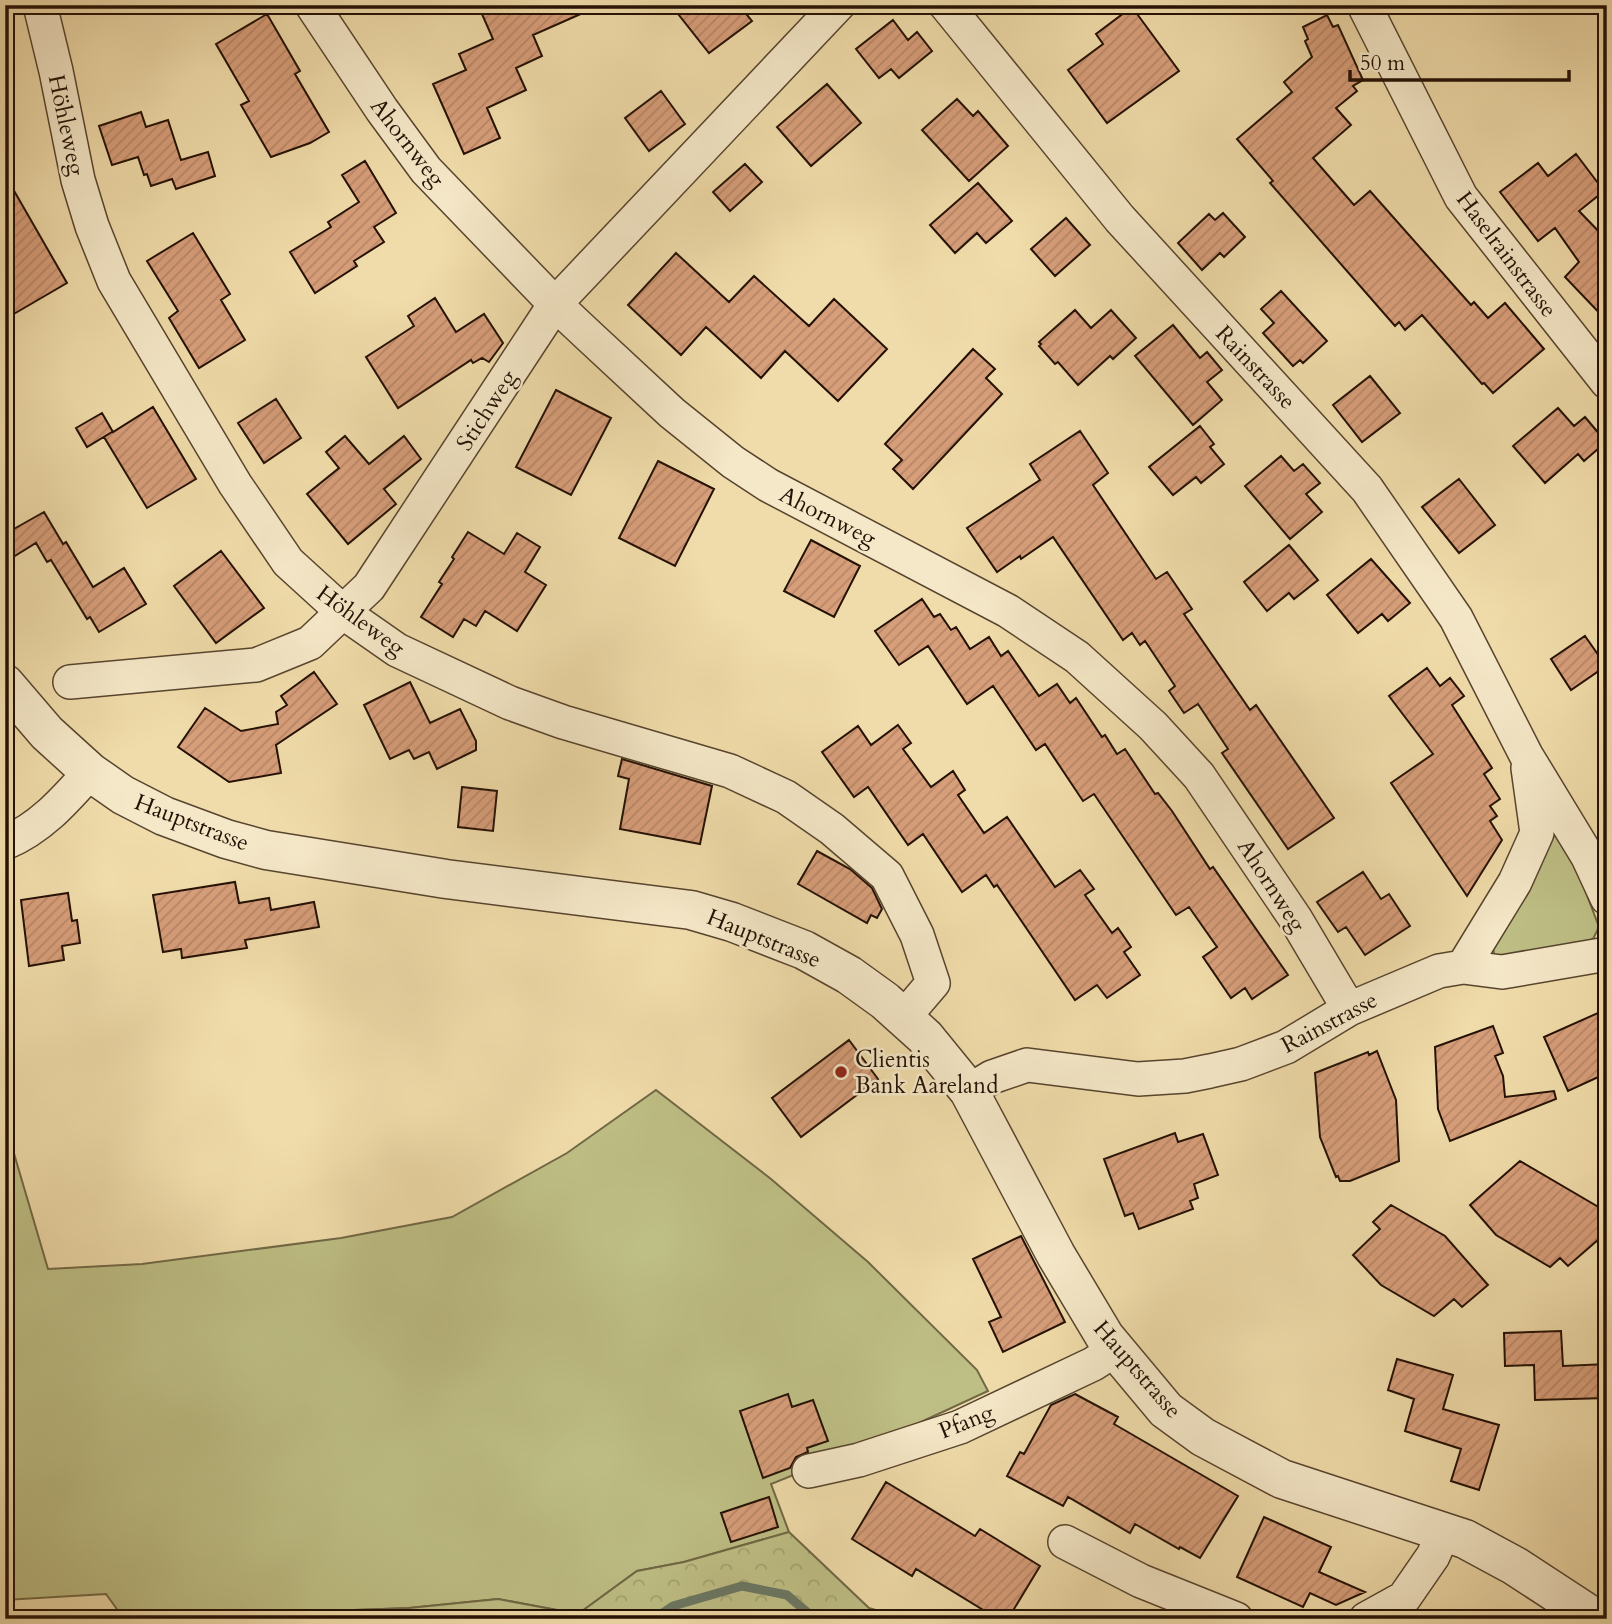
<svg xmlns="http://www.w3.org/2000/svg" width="1612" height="1624" font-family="Cardo,serif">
  <defs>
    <pattern id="forest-crowns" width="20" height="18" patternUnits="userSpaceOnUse" patternTransform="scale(1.75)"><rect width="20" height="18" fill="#bebf85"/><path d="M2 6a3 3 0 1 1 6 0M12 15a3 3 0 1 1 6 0" fill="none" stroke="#a3a371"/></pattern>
    <pattern id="building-hatch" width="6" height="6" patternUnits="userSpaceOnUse" patternTransform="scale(1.75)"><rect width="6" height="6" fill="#d79e7a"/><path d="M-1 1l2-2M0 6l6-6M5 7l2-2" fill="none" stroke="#b88768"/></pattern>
  </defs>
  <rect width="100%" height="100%" fill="#f0dcaa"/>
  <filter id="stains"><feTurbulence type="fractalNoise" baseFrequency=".00286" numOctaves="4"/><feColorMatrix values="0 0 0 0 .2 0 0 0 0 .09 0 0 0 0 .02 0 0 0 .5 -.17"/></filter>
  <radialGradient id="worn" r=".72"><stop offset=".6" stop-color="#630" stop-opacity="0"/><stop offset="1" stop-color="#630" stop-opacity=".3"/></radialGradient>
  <path fill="#bebf85" stroke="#716845" stroke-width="2" d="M1551,834L1562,835L1571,853L1599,927L1593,939L1575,947L1494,956L1493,944L1527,895Z
    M656,1090L771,1179L868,1262L977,1370L988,1391L895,1434L771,1484L789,1532L684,1562L637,1571L578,1614L498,1599L409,1608L328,1611L324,1619H124L106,1594L5,1600V1123L48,1269L142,1264L341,1238L452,1217L567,1153Z"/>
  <path fill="url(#forest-crowns)" stroke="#716845" stroke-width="2" d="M789,1532L869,1608L905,1619H324L328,1611L409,1608L498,1599L578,1614L637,1571L684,1562Z"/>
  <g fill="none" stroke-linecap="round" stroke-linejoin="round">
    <path stroke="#6b7864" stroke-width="9" d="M654,1619L673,1606L742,1586L787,1595L815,1619"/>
  </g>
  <path fill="url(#building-hatch)" stroke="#241105" stroke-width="2" d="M478,5H601L533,35L542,56L516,68L526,90L487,108L500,138L464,154L433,84L466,70L459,54L493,39Z
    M671,5H739L752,21L709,53Z
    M1132,7L1179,71L1107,123L1068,70L1103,44L1096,34Z
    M267,14L300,71L295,74L329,132L310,143L271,157L241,105L249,101L216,44Z
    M1327,15L1333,27L1338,25L1363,80L1353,86L1357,91L1336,108L1351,125L1313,158L1354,205L1370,191L1471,305L1474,302L1488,318L1505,303L1544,349L1493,393L1484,383L1482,384L1422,315L1405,330L1399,322L1395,326L1270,183L1273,181L1237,139L1292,92L1284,82L1312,57L1305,41L1308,39L1303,27Z
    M893,20L908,40L917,32L932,51L899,78L891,69L879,78L856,49Z
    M827,84L861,123L811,166L777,127Z
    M661,91L685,124L649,151L625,118Z
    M957,99L973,116L978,111L1008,146L969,181L922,130Z
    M141,112L146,127L168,120L181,160L208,152L215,176L176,189L172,179L151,186L147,174L144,175L138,157L112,165L99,126Z
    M1576,154L1604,191L1579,211L1607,240V321L1565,277L1579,262L1555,228L1538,241L1500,192L1538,163L1548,176Z
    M365,161L396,213L374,227L384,242L354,261L357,266L315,293L290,252L331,227L328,222L359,202L342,175Z
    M745,164L762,182L730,211L713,192Z
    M5,175L67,283L5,319Z
    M978,183L1012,221L986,243L977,233L955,253L930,225Z
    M1223,213L1245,237L1224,257L1220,253L1202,270L1178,243L1209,214L1215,220Z
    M1066,218L1090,245L1055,276L1031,249Z
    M193,233L230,294L221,300L245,340L199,368L169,318L178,311L147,261Z
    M676,253L729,302L754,276L809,326L834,299L887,349L838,401L785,351L761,378L706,327L681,355L628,305Z
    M1281,291L1327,341L1303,363L1300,360L1293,366L1263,333L1274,323L1261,309Z
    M435,298L456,332L484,314L503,343L489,362L482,358L473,363L471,360L398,408L366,357L414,326L408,316Z
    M1075,310L1091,328L1111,310L1136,338L1113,359L1110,356L1078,385L1058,362L1055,364L1039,346L1041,344L1039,342Z
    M1173,325L1200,358L1207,352L1222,370L1207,382L1222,400L1193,425L1135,356Z
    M973,349L995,369L986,378L1002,394L913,489L893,469L902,460L885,444Z
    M1370,376L1400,413L1362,442L1333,405Z
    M556,390L611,418L571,495L516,467Z
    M276,399L301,438L264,463L238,423Z
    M153,407L196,479L147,508L104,437L112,432L87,447L76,428L102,413L113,432Z
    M1558,408L1574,426L1585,417L1606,442L1584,461L1578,454L1545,483L1513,446Z
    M1200,426L1214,444L1210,447L1224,464L1201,483L1196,477L1173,495L1149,467Z
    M1080,431L1108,473L1093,485L1156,579L1167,572L1192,609L1184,614L1250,710L1256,705L1334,818L1288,849L1222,753L1228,749L1198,704L1184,713L1169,691L1175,686L1145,641L1140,645L1132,633L1123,640L1053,537L1021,559L1020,556L997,572L967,528L1040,480L1030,464Z
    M345,436L369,464L404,436L421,459L384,489L396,504L348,544L307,494L339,468L326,452Z
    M1281,456L1294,471L1303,464L1320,483L1306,494L1322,512L1290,539L1245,486Z
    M658,461L714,489L675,566L619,538Z
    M1459,479L1495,525L1459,553L1422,507Z
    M44,512L63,544L66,542L93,587L124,568L146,604L99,632L90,617L87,619L51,560L47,562L36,543L5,562V534Z
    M468,532L504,554L517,533L540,547L525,572L546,585L517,631L485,611L476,626L464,619L453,637L421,617L442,584L439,582L454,559L452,557Z
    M811,540L860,566L834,617L784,591Z
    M1289,545L1318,580L1294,599L1289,593L1267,611L1244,582Z
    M221,551L264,608L216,643L174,586Z
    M1371,559L1410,603L1388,621L1382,614L1358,633L1327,595Z
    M922,599L934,617L940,614L951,630L956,627L970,649L989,637L1001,656L1008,651L1039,696L1057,684L1070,703L1076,698L1102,737L1105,735L1117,754L1125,749L1155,794L1158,793L1172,811L1210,869L1213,867L1288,975L1252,999L1245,988L1231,998L1203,957L1217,947L1189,907L1176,915L1094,794L1083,801L1045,744L1036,750L993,686L967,704L928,646L899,665L875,631Z
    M1585,636L1606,666L1571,690L1551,659Z
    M1427,668L1440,686L1450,678L1464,696L1452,705L1492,768L1484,774L1500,799L1490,806L1497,816L1490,821L1502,840L1467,896L1391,783L1433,754L1389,696Z
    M314,672L337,704L276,745L281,773L229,782L178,747L205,708L241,731L278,724L276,712L287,705L281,696Z
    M410,682L430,723L460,709L476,741V750L437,769L429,752L414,759L409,750L390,759L364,705Z
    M898,725L911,743L903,749L931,787L953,771L965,790L958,795L984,833L1007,817L1055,887L1080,870L1094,889L1085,895L1112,933L1118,928L1131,947L1124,952L1140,975L1107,998L1097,985L1075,1000L997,885L994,887L986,875L962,892L923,834L908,845L868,787L854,797L822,752L858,726L871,745Z
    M622,759L712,786L700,844L620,829L629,779L618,776Z
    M462,787L497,791L493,831L458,827Z
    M817,851L850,869L872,888L882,909L877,918L871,915L867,923L798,884Z
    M1363,872L1381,899L1389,894L1410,926L1365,955L1346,927L1338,932L1317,902Z
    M235,882L239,903L269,898L271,910L314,902L319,927L245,940L247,948L182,958L181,949L163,952L153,895Z
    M68,893L72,921L77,920L80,943L62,946L64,960L29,966L21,900Z
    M1607,1009V1073L1568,1091L1544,1037Z
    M1493,1026L1503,1053L1495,1056L1503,1076L1505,1097L1554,1091L1556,1099L1450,1141L1438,1109L1435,1047Z
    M849,1040L878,1079L801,1137L772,1098Z
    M1377,1051L1396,1100L1399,1161L1350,1181H1340L1338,1176L1336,1177L1320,1137L1315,1073L1368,1052L1369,1055Z
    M1175,1133L1178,1142L1203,1134L1218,1175L1194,1184L1198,1198L1190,1201L1193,1209L1139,1229L1133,1213L1125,1216L1104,1159Z
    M1520,1161L1607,1212V1232L1568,1266L1560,1258L1550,1267L1496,1235L1470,1205Z
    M1391,1205L1445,1236L1488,1285L1462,1307L1454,1299L1434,1316L1381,1285L1353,1255L1380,1229L1373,1222Z
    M1021,1236L1065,1322L1003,1352L989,1322L1001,1317L973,1259Z
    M1561,1331L1563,1366L1607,1364V1398L1535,1400L1534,1365L1505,1366L1504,1333Z
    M1397,1359L1453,1375L1443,1409L1499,1425L1479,1490L1451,1481L1461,1449L1405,1431L1414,1399L1388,1390Z
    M788,1394L792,1407L813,1400L828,1441L807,1448L808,1452L796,1457L790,1468L763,1478L740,1411Z
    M1075,1394L1118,1417L1114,1424L1238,1496L1200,1558L1180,1547L1179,1549L1135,1524L1130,1533L1068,1497L1063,1506L1007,1476L1020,1452L1024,1454L1051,1405Z
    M886,1482L975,1536L980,1529L1040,1566L1008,1619H998L916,1569L912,1576L852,1539Z
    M769,1497L778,1527L731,1542L721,1513Z
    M1264,1517L1331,1547L1319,1572L1365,1592L1336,1605L1310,1593L1303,1607L1237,1577Z"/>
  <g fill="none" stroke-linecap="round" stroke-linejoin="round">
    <g stroke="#57442e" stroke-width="36">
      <path id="minor" d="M40,5L56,71L78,180L92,226L114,281L235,484L288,562L344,613L397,650L510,703L563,722L730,771L786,797L832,829L887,876L917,935L933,983L904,1017
        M312,5L382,110L426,170L555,304L588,335L672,413L733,462L768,485L1008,611L1077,657L1153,726L1199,776L1295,918L1349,1009
        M946,5L1120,219L1367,489L1456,618L1526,755L1588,857L1607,898
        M1364,5L1461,197L1607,382
        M70,682L256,665L310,643L369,587L555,304L838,5
        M5,843C41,828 65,800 90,772
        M1463,967L1515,882L1537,833L1528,768
        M969,1091L992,1077L1027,1065L1138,1079L1185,1076L1210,1071L1241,1064L1286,1047L1349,1009L1439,971L1463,967L1502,972L1607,954
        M809,1471L859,1460L960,1427L1093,1364L1115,1350
        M1065,1542L1141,1581L1236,1619
        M1366,1619L1404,1598L1433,1556L1444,1531"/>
    </g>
    <g stroke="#57442e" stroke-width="41">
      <path id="tertiary" d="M5,684L47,733L90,772L123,795L164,816L226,839L266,850L446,879L691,910L732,922L804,950L849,975L885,1001L925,1037L969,1091L1056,1255L1105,1337L1166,1410L1203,1437L1282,1479L1465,1539L1515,1566L1596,1619"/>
    </g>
    <use href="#minor" stroke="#f5e8c8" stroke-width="33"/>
    <use href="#tertiary" stroke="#f5e8c8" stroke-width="38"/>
  </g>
  <circle fill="#8f2418" stroke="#f5e8c8" stroke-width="2.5" cx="841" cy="1072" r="7"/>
  <g text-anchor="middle" stroke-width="5" stroke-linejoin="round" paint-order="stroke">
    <g font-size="23" fill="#241105" stroke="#f5e8c8">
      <text transform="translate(67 125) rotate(78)" y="8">Höhleweg</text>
      <text transform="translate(408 142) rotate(52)" y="8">Ahornweg</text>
      <text transform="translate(1507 254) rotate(53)" y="8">Haselrainstrasse</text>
      <text transform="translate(1256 367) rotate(47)" y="8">Rainstrasse</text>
      <text transform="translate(486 410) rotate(-57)" y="8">Stichweg</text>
      <text transform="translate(828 516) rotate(27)" y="8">Ahornweg</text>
      <text transform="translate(361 620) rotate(36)" y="8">Höhleweg</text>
      <text transform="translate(192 822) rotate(21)" y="8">Hauptstrasse</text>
      <text transform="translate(1272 885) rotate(57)" y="8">Ahornweg</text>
      <text transform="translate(764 938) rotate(22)" y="8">Hauptstrasse</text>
      <text transform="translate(1329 1022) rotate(-28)" y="8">Rainstrasse</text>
      <text transform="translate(1138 1369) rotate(49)" y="8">Hauptstrasse</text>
      <text transform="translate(966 1421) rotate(-22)" y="8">Pfang</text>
    </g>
    <g font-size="23" fill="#241105" stroke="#f5e8c8" text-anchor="start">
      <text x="855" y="1067">Clientis<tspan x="855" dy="26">Bank Aareland</tspan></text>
    </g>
  </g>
  <rect width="1612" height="1624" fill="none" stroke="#f0dcaa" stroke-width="28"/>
  <rect x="7" y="7" width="1598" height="1610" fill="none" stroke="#241105" stroke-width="3.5"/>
  <rect x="14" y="14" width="1584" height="1596" fill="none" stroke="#241105" stroke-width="2"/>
  <path d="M1350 70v10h219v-10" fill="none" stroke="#241105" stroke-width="3.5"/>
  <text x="1360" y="70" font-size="21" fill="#241105" stroke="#f5e8c8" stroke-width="5" paint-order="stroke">50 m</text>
  <rect width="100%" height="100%" filter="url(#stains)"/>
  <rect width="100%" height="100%" fill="url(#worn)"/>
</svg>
